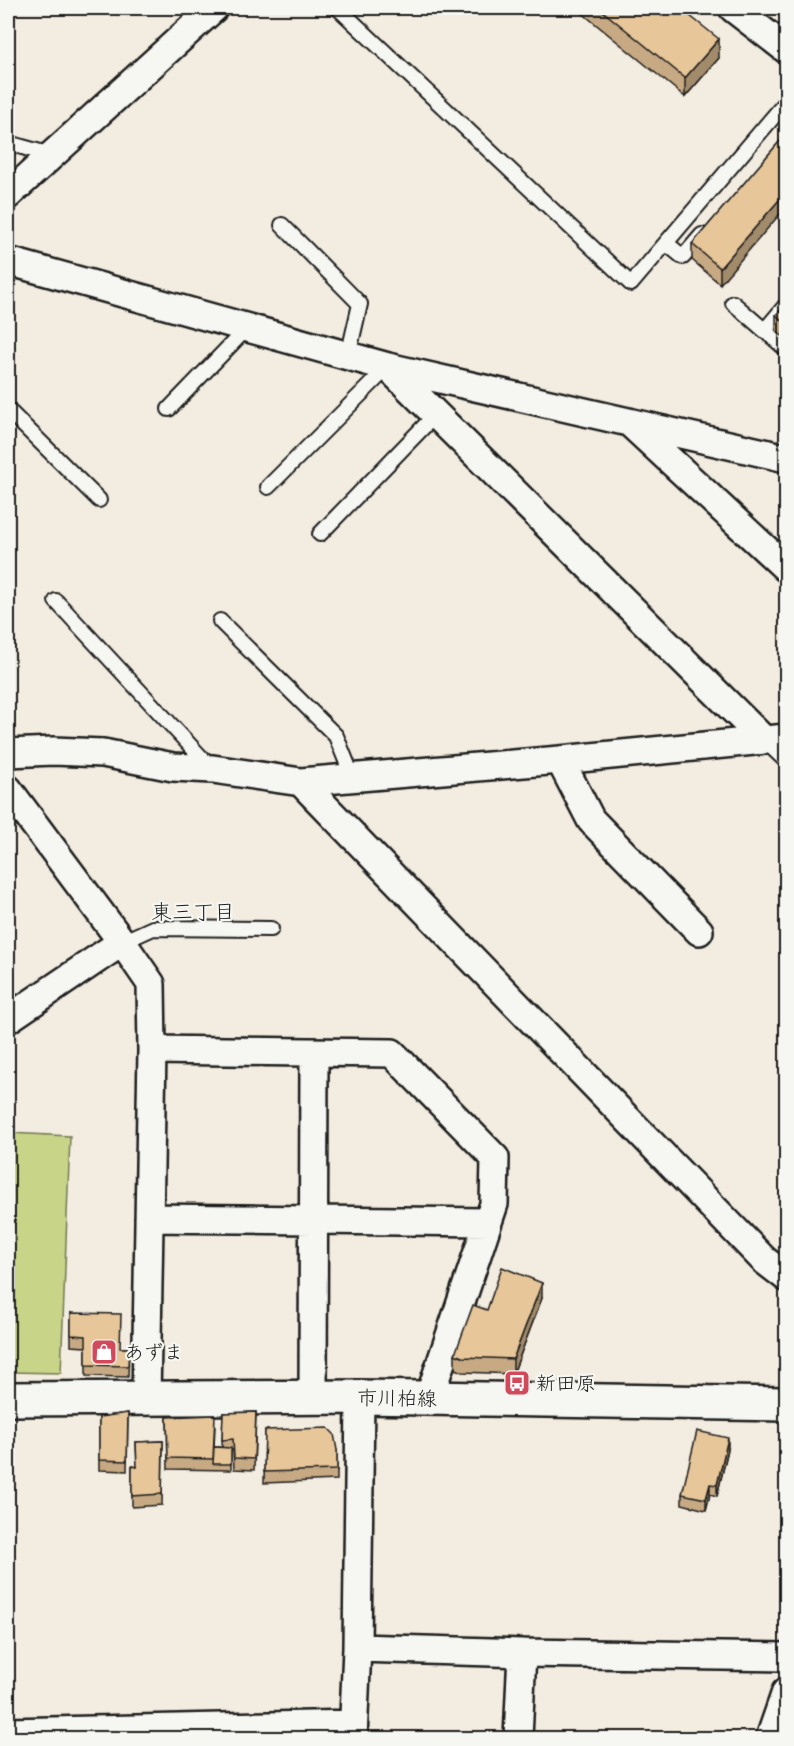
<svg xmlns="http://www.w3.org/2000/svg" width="794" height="1746" font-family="Sriracha,'Klee One',sans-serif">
  <rect width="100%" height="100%" fill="#f3ece0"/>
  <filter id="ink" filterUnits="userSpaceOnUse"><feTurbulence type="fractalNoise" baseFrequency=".0167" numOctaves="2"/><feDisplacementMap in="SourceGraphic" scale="12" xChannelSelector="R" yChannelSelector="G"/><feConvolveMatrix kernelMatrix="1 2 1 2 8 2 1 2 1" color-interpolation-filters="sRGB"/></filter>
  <g filter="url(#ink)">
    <path fill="#c8d588" stroke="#727852" stroke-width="1.5" d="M8,1133L70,1136L61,1373L8,1372Z"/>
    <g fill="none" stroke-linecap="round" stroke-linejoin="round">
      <g stroke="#1c1c1c" stroke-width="18">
        <path id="service" d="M338,8L631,284L786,102
          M8,143L51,155
          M282,225L360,304L348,356
          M666,243L683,257L702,235
          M733,303L786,349
          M765,330L786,305
          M169,409L247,328
          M8,410L99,500
          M268,487L388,367
          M320,534L436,414
          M56,601L212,769
          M220,621L336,736L353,778
          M764,740L786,761
          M122,942L153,928L271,929"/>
      </g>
      <g stroke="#1c1c1c" stroke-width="32">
        <path id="minor" d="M733,8L786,49
          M8,195L214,8
          M8,261L388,367L786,458
          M389,368L764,740
          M629,422L786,568
          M8,753L53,751L103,753L173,767L213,769L301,782L560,760L786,738
          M560,760L591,820L699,931
          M301,782L764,1260L786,1277
          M8,789L122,942L151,984L152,1050L146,1399
          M8,1019L122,942
          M152,1050L392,1053L495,1158L494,1204L429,1398
          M149,1218L488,1222
          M313,1397L314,1053
          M357,1648L522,1653L786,1657
          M8,1732L353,1724
          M353,1738L357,1648L360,1397
          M518,1738L522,1653
          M770,1738L786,1692"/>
      </g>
      <g stroke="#1c1c1c" stroke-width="38">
        <path id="primary" d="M8,1399L360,1397L786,1404"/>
      </g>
      <use href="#service" stroke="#f6f6f2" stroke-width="14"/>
      <use href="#minor" stroke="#f6f6f2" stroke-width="27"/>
      <use href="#primary" stroke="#f6f6f2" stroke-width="33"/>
    </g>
    <path fill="#c7aa84" stroke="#1c1c1c" stroke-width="1.5" d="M576,8H680L719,58L685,97Z
      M786,134L720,284L692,260V244Z
      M786,304V339L776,331V315Z
      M542,1298L513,1374L462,1372L455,1369V1354L487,1310Z
      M71,1313L120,1348H129L128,1377L86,1376V1347L71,1346Z
      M256,1412L254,1470L234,1469L233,1450H231V1470L168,1469L167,1417L215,1426L214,1447H222L223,1413Z
      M128,1413L127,1471L99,1470V1417Z
      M265,1430L337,1450V1480L264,1483Z
      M163,1441L162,1505L132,1507V1466L137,1467L136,1442Z
      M728,1449L717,1496L710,1494L706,1510L682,1504V1494Z"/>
    <path fill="#a28b6b" stroke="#1c1c1c" stroke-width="1.5" d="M719,39V58L685,97V78Z
      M786,192V207L720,284V268Z
      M542,1283V1298L513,1374V1359Z
      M728,1438V1449L717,1496V1485Z
      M710,1484V1494L706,1510V1499Z"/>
    <path fill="#e7c699" stroke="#1c1c1c" stroke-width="1.5" d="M599,8H680L719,39L685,78Z
      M786,134V192L720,268L692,244Z
      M786,304V324L776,315Z
      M502,1267L542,1283L513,1359L462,1357L455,1354L473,1305L487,1310Z
      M71,1313L121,1314L120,1348H129L128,1366L86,1365V1336L71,1335Z
      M256,1412L254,1459L234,1458L233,1439L222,1440L223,1413Z
      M128,1413L127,1461L99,1460V1417Z
      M215,1415L213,1459L168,1458L167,1417Z
      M328,1428L334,1434L337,1450V1470L264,1472L265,1430Z
      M697,1431L728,1438L717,1485L710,1484L706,1499L682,1494Z
      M163,1441L162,1494L132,1496V1466L137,1467L136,1442Z
      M214,1447L231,1448V1464H213Z"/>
  </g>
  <defs>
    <g id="shop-square" transform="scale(1.35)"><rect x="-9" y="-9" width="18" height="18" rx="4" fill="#d1495b" stroke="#f6f6f2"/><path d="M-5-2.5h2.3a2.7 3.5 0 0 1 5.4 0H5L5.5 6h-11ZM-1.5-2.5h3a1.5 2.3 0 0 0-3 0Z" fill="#fff"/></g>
    <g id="bus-square" transform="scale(1.35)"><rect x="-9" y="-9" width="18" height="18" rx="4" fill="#d1495b" stroke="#f6f6f2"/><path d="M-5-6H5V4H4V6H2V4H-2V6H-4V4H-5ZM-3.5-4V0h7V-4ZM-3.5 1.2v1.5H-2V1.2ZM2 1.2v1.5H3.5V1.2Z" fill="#fff"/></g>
  </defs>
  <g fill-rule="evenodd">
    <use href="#shop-square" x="104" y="1352"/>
    <use href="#bus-square" x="517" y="1383"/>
  </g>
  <g text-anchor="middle" stroke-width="4.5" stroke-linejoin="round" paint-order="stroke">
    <g font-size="20" fill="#1c1c1c" stroke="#f6f6f2" text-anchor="start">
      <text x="124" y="1359">あずま</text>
      <text x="536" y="1390">新田原</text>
    </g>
    <g font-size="20" fill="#1c1c1c" stroke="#f6f6f2">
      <text transform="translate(397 1398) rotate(1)" y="7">市川柏線</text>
    </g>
    <g font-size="21" fill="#1c1c1c" stroke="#f6f6f2">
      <text x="193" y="919">東三丁目</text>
    </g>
  </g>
  <rect width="794" height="1746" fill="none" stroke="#f6f6f2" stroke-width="30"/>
  <rect x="15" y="15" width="764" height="1716" fill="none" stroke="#1c1c1c" stroke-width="2" filter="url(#ink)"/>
</svg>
